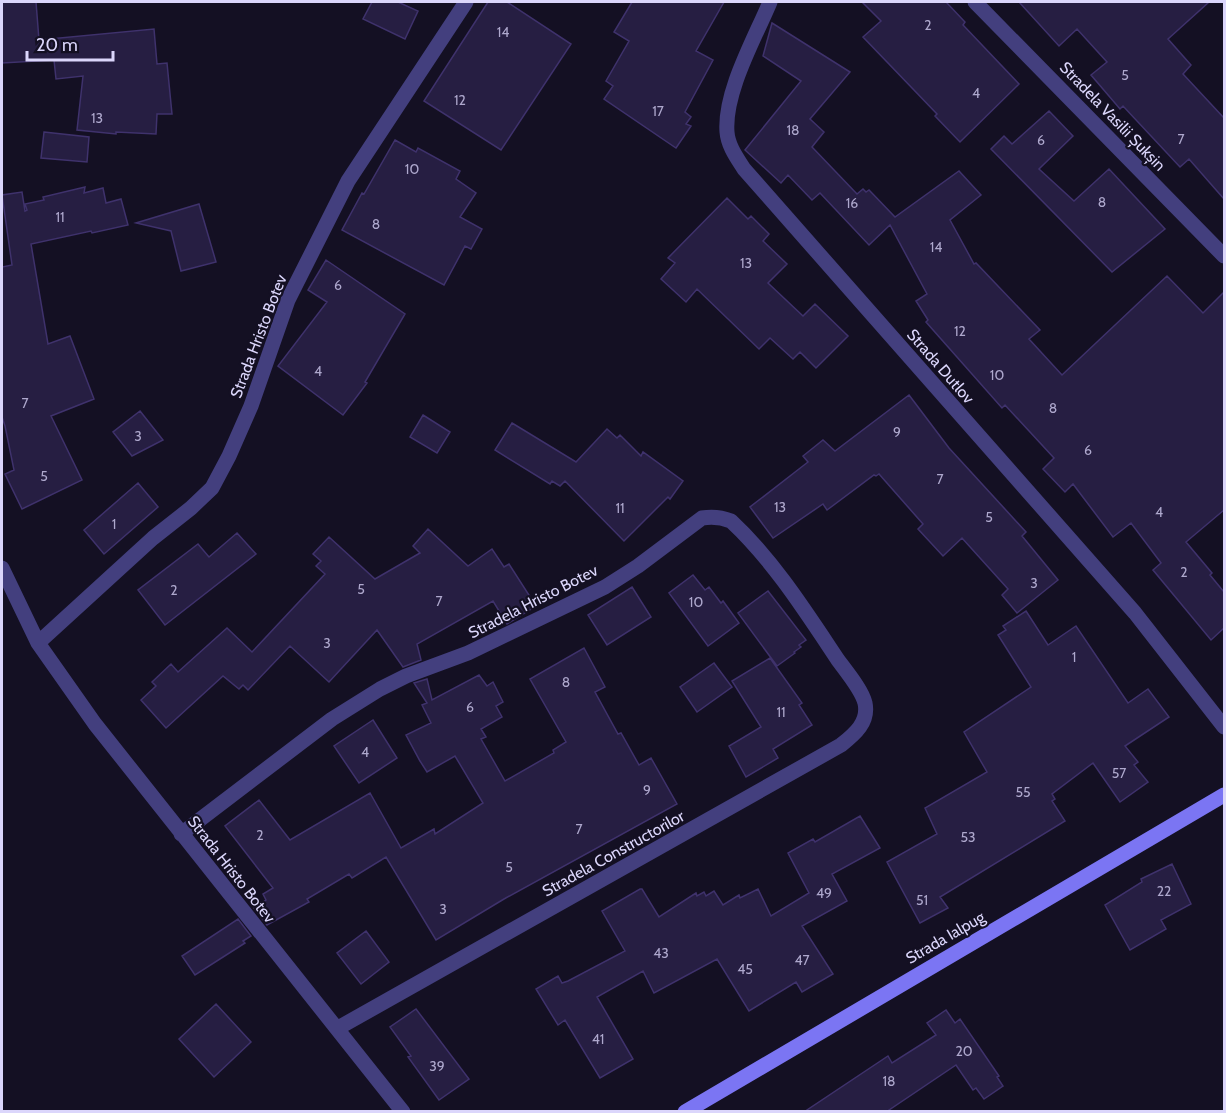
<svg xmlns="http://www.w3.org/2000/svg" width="1226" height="1113" font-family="Cabin,sans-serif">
  <rect width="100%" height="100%" fill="#141023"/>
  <path fill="#261e42" stroke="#3f326c" stroke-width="1.5" d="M2,2H36L39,40L154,29L157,64L167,63L172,114H157L156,134L116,132V134L77,130L83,76L56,79L54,60L2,63Z
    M372,2H398L418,11L405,39L363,19Z
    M488,2H507L571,44L501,150L424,101Z
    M632,2H724L696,51L713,60L685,112L691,117L686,124L691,126L676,148L604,99L613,86L606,81L629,41L614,32Z
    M862,2H946L965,22L963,25L1019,84L960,142L935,116L937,114L863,37L881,21Z
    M1019,2H1209L1168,39L1191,65L1183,74L1224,118V199L1189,159L1180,167L1123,106L1120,109L1091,75L1107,62L1077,29L1059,46Z
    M772,23L850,72L810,119L824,132L812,147L857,194L863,189L866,192L869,190L895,217L959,171L981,195L950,220L974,264L976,263L1040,330L1029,339L1062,375L1167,276L1203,313L1224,292V510L1186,542L1212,573L1210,575L1224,592V628L1211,640L1153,570L1161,563L1131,523L1113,537L1073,484L1065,492L1043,469L1054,458L1005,405L1002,408L926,322L928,320L916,301L927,294L890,225L869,245L820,193L812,200L788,175L781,183L745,150L801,81L763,56Z
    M1049,111L1073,136L1039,169L1074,201L1109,169L1165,229L1112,272L991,149L1004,136L1012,144Z
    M44,132L89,137L87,162L41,158Z
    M395,140L416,152L418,148L460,171L456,179L476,193L460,217L482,229L471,249L465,246L444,285L342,230L362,193L364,194Z
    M85,187L84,193L103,188L106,203L121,199L128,225L92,233L91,231L31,244L48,344L70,336L94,399L51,416L82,480L22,509L5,474L14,470L5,426L2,417V267L12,265L2,195L22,192L25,211L27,210L25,204L44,200L43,197Z
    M727,198L748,219L751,216L769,234L763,241L787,264L768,283L803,316L815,304L848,336L816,368L800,352L793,359L770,338L759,349L697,289L686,302L661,279L675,263L668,258Z
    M199,204L216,262L181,271L171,231L136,223Z
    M326,260L405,314L365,382L367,383L343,415L278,366L327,302L308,290Z
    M909,395L949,448L1026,532L1022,536L1058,580L1017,613L1002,595L1008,589L962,538L943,556L918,529L923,524L879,474L876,476L874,475L827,510L823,504L773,538L750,507L808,462L803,456L823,440L835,451Z
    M140,411L163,440L132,456L113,432Z
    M423,415L450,432L437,453L410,437Z
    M512,423L576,462L607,429L617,438L620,435L641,456L643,452L683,481L670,499L668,497L624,541L565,481L560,486L552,481L550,484L495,450Z
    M138,483L158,507L104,554L84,530Z
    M428,529L468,566L492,549L504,567L509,564L536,606L507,624L493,601L417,644L421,660L403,667L377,630L329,682L290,646L248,690L243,685L239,689L223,676L166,728L141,700L156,686L152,682L171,664L178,672L227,628L252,652L325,574L316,566L321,561L313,554L329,537L375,579L420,553L413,546Z
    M237,533L256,554L165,625L138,590L198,544L209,557Z
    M693,575L705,590L709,587L721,603L723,601L739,623L708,646L669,593Z
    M632,587L651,617L607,645L588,615Z
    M768,591L806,640L799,645L801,647L794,652L795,653L777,666L738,613Z
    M1026,611L1048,645L1076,626L1128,703L1148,689L1169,717L1125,746L1138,762L1134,765L1148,782L1120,802L1093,763L1052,794L1055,799L1052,801L1065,821L940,897L948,908L920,923L887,862L937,834L925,808L987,772L964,732L1031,687L998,635L1006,630L1003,626Z
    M584,648L605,687L595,692L618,734L621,733L639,765L651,758L677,804L504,899L436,940L386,857L352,878L349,874L307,899L309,902L267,925L254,908L266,900L263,894L273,888L225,826L259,800L290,840L370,793L401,848L434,829L435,834L483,803L455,756L427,772L420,761L406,735L431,723L422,705L427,703L414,683L427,679L432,700L479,675L487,686L493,682L503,702L496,706L502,717L481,729L486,737L481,739L505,781L554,753L553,750L566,742L530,679Z
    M770,658L802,703L799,705L812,725L773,749L778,758L746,777L729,746L761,727L732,681Z
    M714,663L732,687L697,712L680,687Z
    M373,720L397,758L359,783L334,746Z
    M860,816L880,848L832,874L847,901L802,926L833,974L802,992L796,982L749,1011L717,959L654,993L643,971L597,997L633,1059L600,1078L565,1020L558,1025L536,989L558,976L562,983L568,981L625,951L602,911L640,889H642L659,917L696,893L697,896L704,892L706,896L714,891L723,905L739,895L740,898L758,889L771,916L809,893L788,853L813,839L815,842Z
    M1172,864L1191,904L1161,920L1166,929L1130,950L1105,905L1142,882L1141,879Z
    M238,919L251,936L243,941L245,943L195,975L182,956Z
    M366,931L389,962L361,984L337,953Z
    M216,1004L251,1042L214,1077L179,1039Z
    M416,1009L469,1079L439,1100L408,1057L411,1056L390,1027Z
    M946,1010L955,1023L960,1019L999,1076L997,1077L1003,1086L984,1099L976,1088L973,1090L956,1065L886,1112H804L888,1056L892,1063L936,1035L927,1023Z"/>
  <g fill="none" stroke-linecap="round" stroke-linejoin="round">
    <path stroke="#433f7e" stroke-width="15" d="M770,2C755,38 724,92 727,132C728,146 737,158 744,169L1135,613L1224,727
      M975,2L1224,256
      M2,568L38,643L95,724L403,1112
      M38,643L153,538L191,508L212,488L229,456L251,406L288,300L348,181L466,2
      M181,834L332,719L380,689L406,676L468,653L605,587L638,566L702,518C713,516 721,517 731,521C773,560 806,612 838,660C846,671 862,690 865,703C869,722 855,734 841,745L338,1028"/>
    <path stroke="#7b75f3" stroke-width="15" d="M685,1112L1224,795"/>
  </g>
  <g text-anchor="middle" stroke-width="4.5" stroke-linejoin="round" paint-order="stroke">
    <g font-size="14" fill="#aea8cd">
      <text x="928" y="30">2</text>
      <text x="503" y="37">14</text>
      <text x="1125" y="80">5</text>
      <text x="976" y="98">4</text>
      <text x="460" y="105">12</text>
      <text x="658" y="116">17</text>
      <text x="97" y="123">13</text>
      <text x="793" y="135">18</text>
      <text x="1181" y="144">7</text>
      <text x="1041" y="145">6</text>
      <text x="412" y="174">10</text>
      <text x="1102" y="207">8</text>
      <text x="852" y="208">16</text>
      <text x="60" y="222">11</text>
      <text x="376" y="229">8</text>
      <text x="936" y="252">14</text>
      <text x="746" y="268">13</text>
      <text x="338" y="290">6</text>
      <text x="960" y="336">12</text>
      <text x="318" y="376">4</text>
      <text x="997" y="380">10</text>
      <text x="25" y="408">7</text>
      <text x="1053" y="413">8</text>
      <text x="897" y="437">9</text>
      <text x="138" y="441">3</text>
      <text x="1088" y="455">6</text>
      <text x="44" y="481">5</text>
      <text x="940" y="484">7</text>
      <text x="780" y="512">13</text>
      <text x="620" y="513">11</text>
      <text x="1159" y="517">4</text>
      <text x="989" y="522">5</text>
      <text x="114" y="529">1</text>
      <text x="1184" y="577">2</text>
      <text x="1034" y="588">3</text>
      <text x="361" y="594">5</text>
      <text x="174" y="595">2</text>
      <text x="439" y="606">7</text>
      <text x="696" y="607">10</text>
      <text x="327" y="648">3</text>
      <text x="1074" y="662">1</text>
      <text x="566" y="687">8</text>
      <text x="470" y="712">6</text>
      <text x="781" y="717">11</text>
      <text x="365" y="757">4</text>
      <text x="1119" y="778">57</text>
      <text x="647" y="795">9</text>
      <text x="1023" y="797">55</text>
      <text x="579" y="834">7</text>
      <text x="260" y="840">2</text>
      <text x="968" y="842">53</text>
      <text x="509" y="872">5</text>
      <text x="1164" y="896">22</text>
      <text x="824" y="898">49</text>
      <text x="922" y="905">51</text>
      <text x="443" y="914">3</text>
      <text x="661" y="958">43</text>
      <text x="802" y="965">47</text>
      <text x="745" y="974">45</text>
      <text x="598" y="1044">41</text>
      <text x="964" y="1056">20</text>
      <text x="437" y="1071">39</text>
      <text x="889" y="1086">18</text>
    </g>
    <g font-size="16" fill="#dbd6fb" stroke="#141023">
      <text transform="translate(1113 116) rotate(46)" y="6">Stradela Vasilii Șukșin</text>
      <text transform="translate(258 336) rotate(-69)" y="6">Strada Hristo Botev</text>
      <text transform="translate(941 366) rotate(49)" y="6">Strada Dutlov</text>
      <text transform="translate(533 601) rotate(-27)" y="6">Stradela Hristo Botev</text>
      <text transform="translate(613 853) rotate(-29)" y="6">Stradela Constructorilor</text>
      <text transform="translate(232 869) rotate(52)" y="6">Strada Hristo Botev</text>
      <text transform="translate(945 937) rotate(-30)" y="6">Strada Ialpug</text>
    </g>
  </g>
  <rect width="1226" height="1113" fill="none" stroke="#dbd6fb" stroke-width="6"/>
  <path d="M27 51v9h86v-9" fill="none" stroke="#dbd6fb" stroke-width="3"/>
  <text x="36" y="51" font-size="18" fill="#dbd6fb" stroke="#141023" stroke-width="4.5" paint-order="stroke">20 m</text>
</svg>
